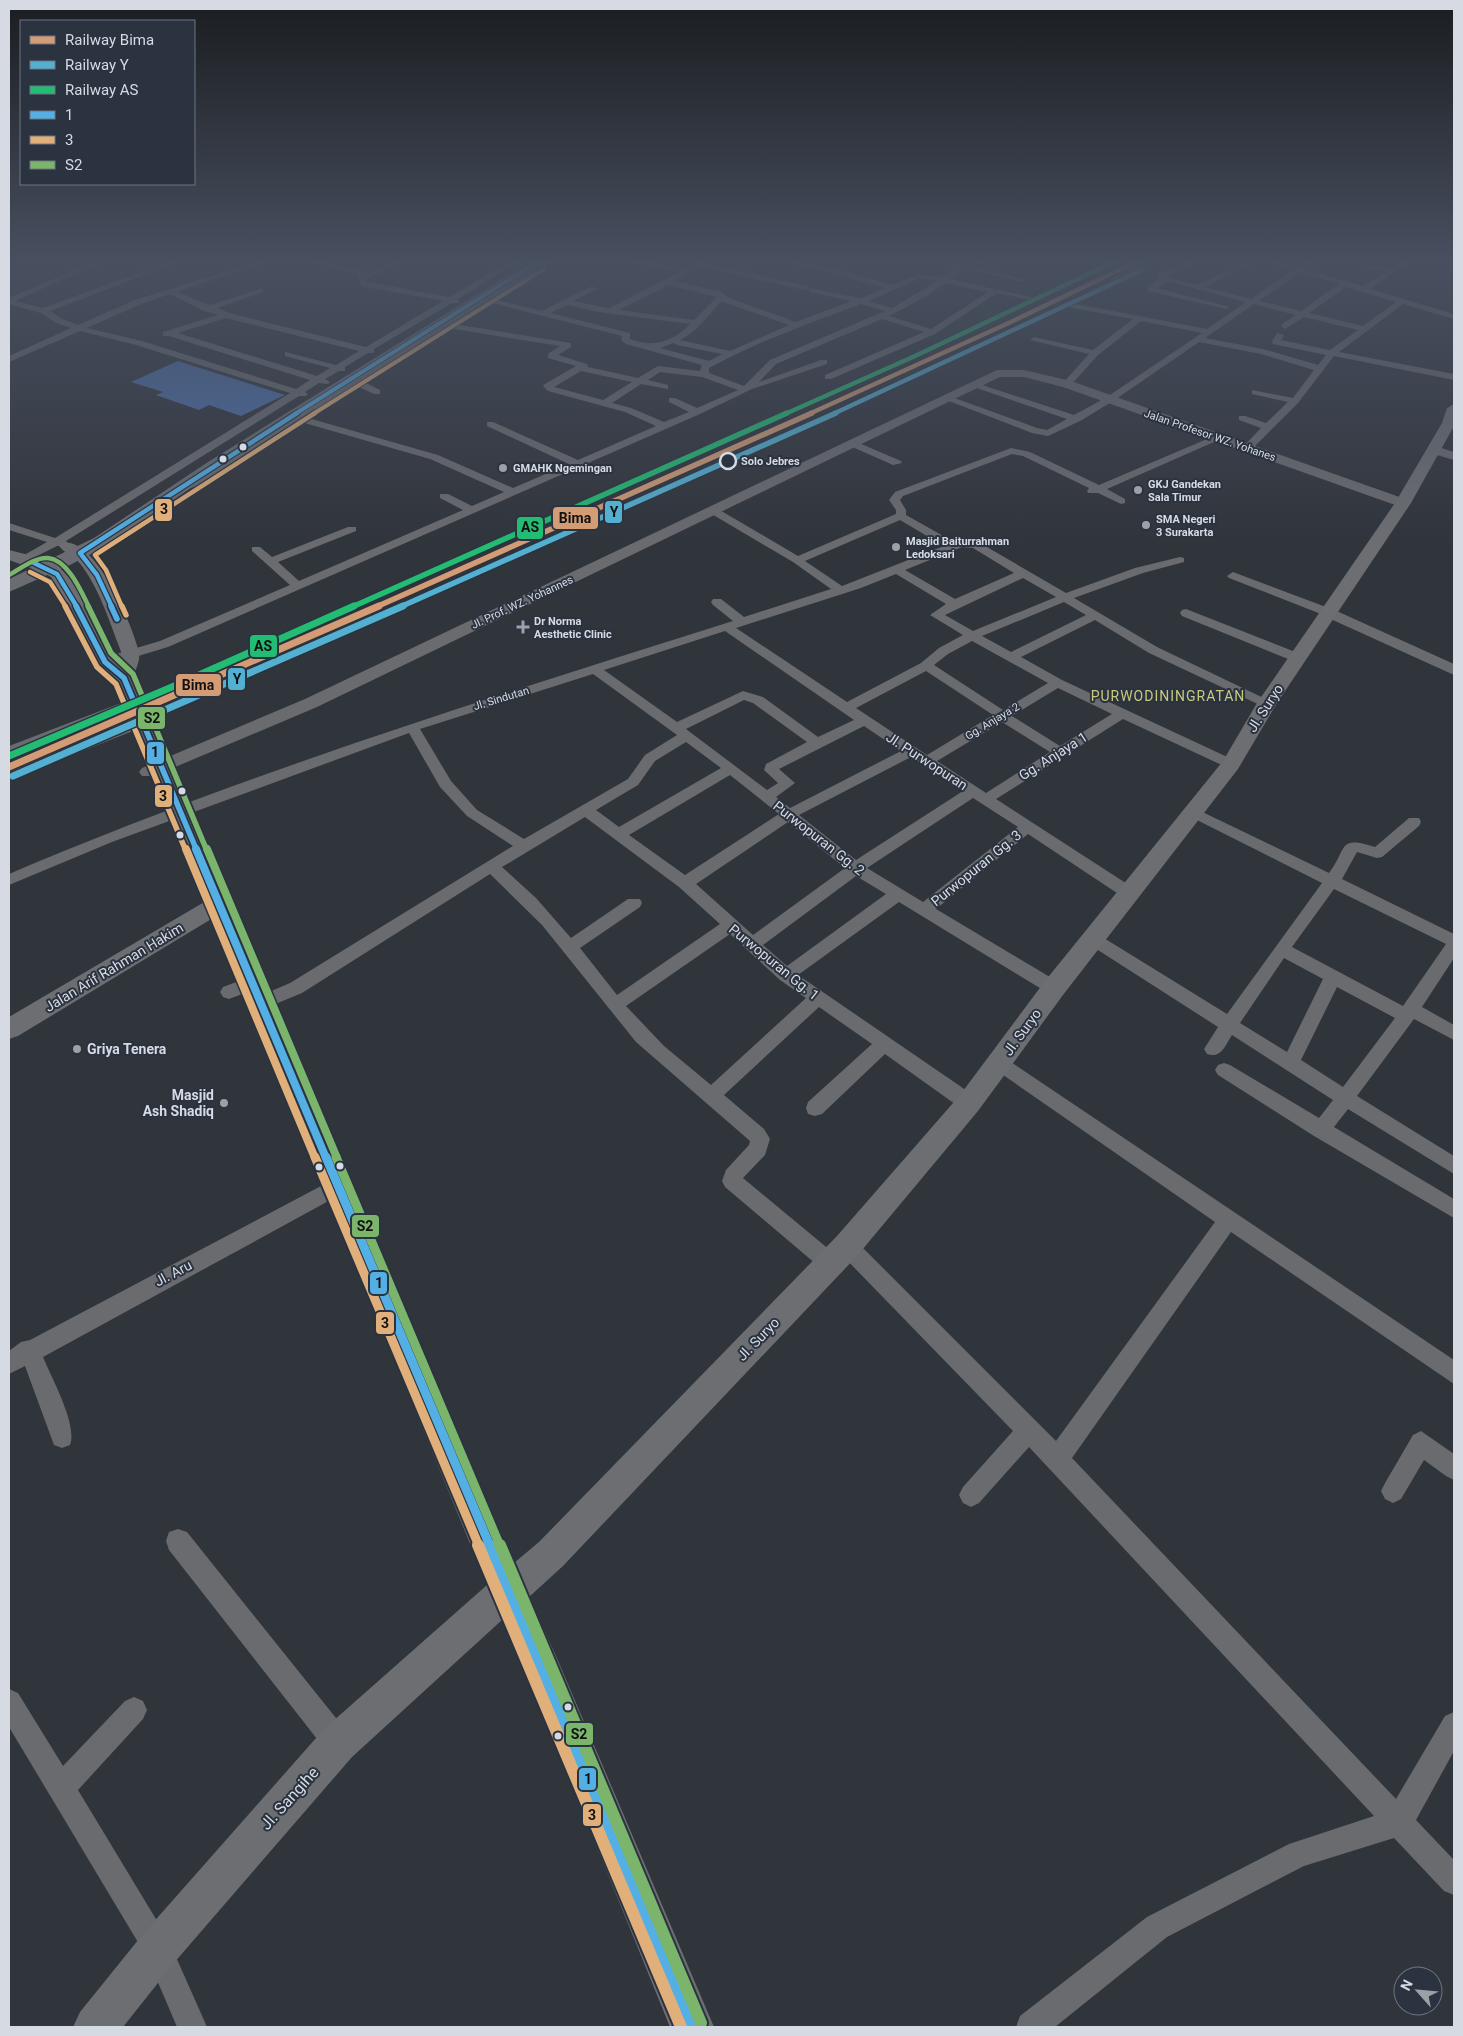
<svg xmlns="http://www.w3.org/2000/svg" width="1463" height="2036" font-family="Roboto,sans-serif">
  <rect width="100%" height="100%" fill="#30343b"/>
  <path fill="#4b6fab" d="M178,361L285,395L241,416L209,405L199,410L156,395L163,392L131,382Z"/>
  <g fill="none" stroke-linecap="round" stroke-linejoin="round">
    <path fill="#6a6b6f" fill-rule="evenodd" d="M9,261H18L9,265Z
      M95,261H104L15,301L43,308L152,268L129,261L160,265L171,261H181L50,311L62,319L78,325L135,300L258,261H268L177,292L210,305L263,288V292L217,308L229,313L366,347L443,301L361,286L357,274L307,261H319L364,271L365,274L395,261H404L365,280L367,282L449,297L510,261H519L458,299L459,303H452L374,349V353H368L345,367V371H339L325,379L330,382L328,384L319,383L305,392L308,394L306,396H299L66,541L69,544L67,546H57L23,563L19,562V558L47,542L9,530V523L55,538L290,393L136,345L80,331L9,362V356L71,328L56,323L41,313L9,304V298ZM170,294L204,311L218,315L163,332V336H169L310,380L296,389L142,341L87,328L141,304ZM226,318L359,351L336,365L285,352V356L330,368L317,376L178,333Z
      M542,261H551L493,299L542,311L592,286L596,288L595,290L573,301L609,308L680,272L634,263L630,261H644L685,269L701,261H710L707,263L808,286L809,288L805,290L701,267L675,281L721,292L729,298L796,322L852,301L809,292V288L860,298L885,288L787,261L821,265L892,285L919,274L942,277L956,268L933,261L964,265L974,261H984L972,267L1026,280L1022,282L965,269L950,279L1035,298L1031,300L997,293L935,334L831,379H825V375L924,332L882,319L776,364L759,382L821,360H827V364L752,389L700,414L168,647L102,667H92L91,664L92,661L160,641L290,585L252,551V547H260L272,557L348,527H356V531L278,562L299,581L463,510L440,498V494H448L472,506L504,492L430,459L301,422L220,474L194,487L190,488L185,485L292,419L289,417L291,415H298L480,300L476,298L477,296L485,297ZM920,278L937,281L892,308L869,301ZM945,283L988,292L931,329L889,316L927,296ZM669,285L717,297L694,320L619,310ZM722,301L723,302L789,325L730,351L680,340C697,332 708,315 722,301ZM488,302L622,336L621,340L626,344L702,365L700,371L658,366L638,378L588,367L587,364L558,355L571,347V343L454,324ZM861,304L885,311L770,360L744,386L709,373V368C756,342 810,323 861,304ZM567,305L599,312L690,324C673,342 653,348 630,339V333L550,313ZM448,328L560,346L548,354V358L576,366L545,384L543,386L548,391L625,412L656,426L578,460L493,422H487V426L569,464L513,488L438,455L308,418L357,386L374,394H380V390L364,382ZM673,343L677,345L722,354L709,361L660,348ZM581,371L632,382L603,400L554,387ZM660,372L702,377L738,390L697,408L675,398H669V402L689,412L664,422L631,408L612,403L641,384L668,389V385L648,380Z
      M1055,261H1068L1069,262L1065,264Z
      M1143,261H1152L1117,282L1110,280Z
      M1187,261H1196L1167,277L1197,285L1247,261H1256L1205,287L1251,299L1293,270L1267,261H1278L1298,267L1308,261H1316L1305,269L1363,286L1386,272L1365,268V264L1391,268L1403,261H1412L1370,289L1454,314V319L1403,304L1339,352L1454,374V380L1334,356L1298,403L1251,450L1247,451L1242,448L1261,428L1239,420V416H1245L1266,423L1288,402L1252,394V390L1293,398L1314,370L1261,354L1199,342L1113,401L1080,421L1048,436L1032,433L941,398L949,396L1037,428L1047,430L1067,419L968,385L976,383L1074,415L1107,397L1202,333L1141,321L1098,355L1070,386L1067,387L1062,384L1089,354L1030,340L1034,337L1093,350L1133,319L1068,307L1067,305L1071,303L1207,329L1246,302L1167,281L1157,288L1230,307L1226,309L1148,291V287L1159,279L1156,277L1157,275ZM1300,272L1339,284L1301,311L1259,301ZM1346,287L1396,302L1363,326L1309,313ZM1254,304L1296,315L1282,324L1281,326L1285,329L1304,317L1358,330L1330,350L1281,340L1284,335L1277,333L1272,342L1273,344L1326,355L1318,365L1263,349L1205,338Z
      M1214,436L1223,438L1107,489L1125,499V503L1121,504L1098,493H1088L1087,491L1089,488L1023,456L1012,454L903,496L900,500L906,510V515L954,542L961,540L980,543L1066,593L1135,568L1180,557L1184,558V562L1143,573L1074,598L1157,647L1274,703L1267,707L1262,706L1149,653L1095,620L1021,657L1062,680L1236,761L1238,764L1231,769L1226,767L1123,719L996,799L1135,889L1137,893L1135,897H1123L1028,834L936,909L1060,983L1063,988L1060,993L1054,995L1048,993L899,902L798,975L976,1097L978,1103L976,1109L969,1111L962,1109L885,1054L822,1114L815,1116L808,1114L806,1108L808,1102L872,1044L819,1007L724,1095L764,1129L770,1139L765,1155L743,1178L837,1256L840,1263L837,1270L830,1273L823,1270L725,1187L722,1181L726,1170L749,1145L750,1141L636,1042L542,925L490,874L302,993L261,1010L255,1008L252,1003L255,998L290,983L513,846L467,816L440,787L409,733L112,842L9,885V874C244,774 489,698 733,621L713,605L711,602L713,599H721L744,617L831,589L793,562L710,513V509H718L798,556L896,514V510L889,500L895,492L1011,448L1030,452L1099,485ZM900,520L944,546L842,586L805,561ZM962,547L973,548L1014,573L955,599L905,570ZM896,574L946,604L930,615L963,635L939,648L921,663L847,702L736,628L861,588ZM1023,578L1056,597L973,631L945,615ZM1064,602L1086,615L1011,652L982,636ZM725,631L854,720L818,737L763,697L743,691L677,722L604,670ZM972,641L1048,683L1003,710L934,665L948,654ZM926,671L993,715L927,755L856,708ZM593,674L677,735L645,755L628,779L524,839L477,810L451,781L420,729ZM1058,688L1112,714L1060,746L1012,716ZM744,700L753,703L807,742L766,764L764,770L778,783L767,790L686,729ZM1002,722L1050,752L986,793L937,761ZM864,726L901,751L790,808L776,797L795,783L779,769ZM686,742L721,768L619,827L596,810L638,785L655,761ZM911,757L963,791L856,860L799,815ZM730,775L779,814L685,875L629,835ZM973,798L1018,827L923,902L867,868ZM585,817L679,887L720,924L617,995L580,948L640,907L642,903L640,899H628L571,938L536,898L502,867ZM788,822L845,868L753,935L696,884ZM856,876L886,894L787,966L763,945ZM730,934L780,980L806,998L711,1085L664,1046L626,1006Z
      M852,440L901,461L902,463L893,465L848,445V441Z
      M1233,572L1334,610L1336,613L1330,617L1326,616L1229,578L1227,576Z
      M1186,609L1303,655L1304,658L1303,661H1293L1182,616L1180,613L1182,610Z
      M134,698L139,699L141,702L139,705L9,755V746Z
      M143,718L148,719L150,722L148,725L9,780V770Z
      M1192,807L1329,873C1348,848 1337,835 1375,847L1409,818H1419L1421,822L1419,826L1382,857L1377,858L1357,852L1342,879L1454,934V958L1422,1007L1454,1025V1040L1414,1019L1357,1096L1454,1156V1174L1348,1109L1334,1127L1454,1199V1218L1314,1136L1218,1075L1215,1070L1218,1065L1224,1063L1230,1065L1319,1118L1333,1100L1232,1035C1225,1046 1221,1059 1207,1054L1204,1049L1218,1027L1087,943L1085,939L1087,935L1093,933L1099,935L1227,1014L1322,883L1187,815L1185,812L1187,809ZM1334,889L1446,944L1403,1006L1292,947ZM1284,958L1323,979L1287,1052L1240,1023ZM1337,987L1395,1018L1343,1087L1301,1060Z
      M252,976L258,978L261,983L258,988L229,999L223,997L220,992L223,987Z
      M999,1056L1005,1058L1454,1360V1384L1231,1232L1072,1458L1396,1799L1445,1716L1454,1712V1751L1416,1820L1454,1860V1895L1444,1891L1394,1838L1304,1866L1167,1937L1055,2027H1016L1020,2016L1147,1917L1289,1844L1374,1816L1029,1447L979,1503L971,1507L963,1503L959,1495L963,1487L1013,1431L840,1253L837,1246L840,1239L847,1237L854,1239L1056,1441L1215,1222L993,1068L990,1063L993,1058Z
      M338,1177L345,1180L348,1186L345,1192L43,1357C51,1377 78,1425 70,1445L62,1448L54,1445L25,1366L9,1374V1351L21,1342L30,1340Z
      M1421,1431L1454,1454V1480L1446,1476L1424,1460L1401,1499L1393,1503L1385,1499L1381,1491L1385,1483L1413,1435Z
      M178,1529L187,1532L348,1733L351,1743L348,1753L338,1756L328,1753L169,1550L166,1541L169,1532Z
      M9,1689L18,1693L63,1766L125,1701L134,1697L143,1701L147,1710L143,1719L78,1790L168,1939L207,2027H177L148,1959L9,1727Z"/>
    <path fill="#6a6b6f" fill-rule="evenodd" d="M997,370H1024L1071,381L1408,500L1410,503L1403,507L1398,506L1063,387L1024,377H1000L317,707L154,776H142L139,772L142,768L305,699Z
      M1435,446L1454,452V460L1430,453L1429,450Z
      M1330,608L1454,664V675L1324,616L1322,613L1324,610Z"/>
    <path fill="#6c6e72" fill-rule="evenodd" d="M1454,404V426L1411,503L1277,703L1238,769L1063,995L978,1111L857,1256L563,1566L529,1597L556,1656L714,2027H670L529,1680L502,1620L352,1757L173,1964L123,2027H73L80,2012L143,1934L324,1729L487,1585L213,918L18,1036L9,1039V1017L206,901L116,681L96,662L62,595L51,577L42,572L9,560V550C24,554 52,559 63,571C84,592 99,633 113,659L119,664L122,654C110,624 101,592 82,566C76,557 65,554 59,546L61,543C95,534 133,626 139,652C141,659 135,671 133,678L514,1563L539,1542L837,1236L960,1095L1045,981L1223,761L1257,703L1395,503L1442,423L1447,408Z"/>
    <path fill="#6a6c72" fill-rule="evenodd" d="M531,261H545L220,468L106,546L70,565L9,592V579L94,538L208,462Z"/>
    <g stroke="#2b3340" stroke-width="5.5">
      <path id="bus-1-far5" d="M295,414L539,261"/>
    </g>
    <g stroke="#2b3340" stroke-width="7">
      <path id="bus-1-far4" d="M34,563L57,574L77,607
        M112,607L97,575L80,553L297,413"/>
    </g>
    <g stroke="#2b3340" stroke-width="9">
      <path id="bus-1-far3" d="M76,606L105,662L124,678L197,851
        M111,606L117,619"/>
    </g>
    <g stroke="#2b3340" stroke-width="11">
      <path id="bus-1-far2" d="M196,849L326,1158"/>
    </g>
    <g stroke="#2b3340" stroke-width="13">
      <path id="bus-1-far1" d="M326,1157L490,1546"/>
    </g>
    <g stroke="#2b3340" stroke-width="16">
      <path id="bus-1" d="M489,1545L692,2027"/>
    </g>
    <g stroke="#2b3340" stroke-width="5.5">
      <path id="bus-2-far5" d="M313,414L544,269"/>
    </g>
    <g stroke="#2b3340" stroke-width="7">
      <path id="bus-2-far4" d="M30,572L50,582L66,607
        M122,607L106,570L95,555L315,413"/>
    </g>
    <g stroke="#2b3340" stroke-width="9">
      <path id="bus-2-far3" d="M65,606L97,667L116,684L186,851
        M122,606L126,615"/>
    </g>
    <g stroke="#2b3340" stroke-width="11">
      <path id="bus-2-far2" d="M186,849L315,1158"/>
    </g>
    <g stroke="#2b3340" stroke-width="13">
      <path id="bus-2-far1" d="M315,1157L479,1546"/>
    </g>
    <g stroke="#2b3340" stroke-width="16">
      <path id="bus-2" d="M478,1545L681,2027"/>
    </g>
    <g stroke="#2b3340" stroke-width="7">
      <path id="bus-3-far4" d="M9,575C20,569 35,557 48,558C68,560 81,591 89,607"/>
    </g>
    <g stroke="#2b3340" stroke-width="9">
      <path id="bus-3-far3" d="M88,606L111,653L133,674L207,851"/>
    </g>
    <g stroke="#2b3340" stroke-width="11">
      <path id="bus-3-far2" d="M207,849L337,1158"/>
    </g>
    <g stroke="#2b3340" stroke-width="13">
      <path id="bus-3-far1" d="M336,1157L500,1546"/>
    </g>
    <g stroke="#2b3340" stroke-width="16">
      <path id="bus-3" d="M500,1545L701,2023"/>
    </g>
    <use href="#bus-1-far5" stroke="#53afe4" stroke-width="4"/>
    <use href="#bus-1-far4" stroke="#53afe4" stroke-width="4.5"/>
    <use href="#bus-1-far3" stroke="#53afe4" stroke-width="5.5"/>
    <use href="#bus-1-far2" stroke="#53afe4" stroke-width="8"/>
    <use href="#bus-1-far1" stroke="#53afe4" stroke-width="9"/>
    <use href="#bus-1" stroke="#53afe4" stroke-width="12"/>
    <use href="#bus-2-far5" stroke="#e1af79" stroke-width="4"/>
    <use href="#bus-2-far4" stroke="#e1af79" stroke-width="4.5"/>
    <use href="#bus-2-far3" stroke="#e1af79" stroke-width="5.5"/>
    <use href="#bus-2-far2" stroke="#e1af79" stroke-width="8"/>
    <use href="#bus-2-far1" stroke="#e1af79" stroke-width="9"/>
    <use href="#bus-2" stroke="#e1af79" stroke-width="12"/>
    <use href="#bus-3-far4" stroke="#7bb56c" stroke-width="4.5"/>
    <use href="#bus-3-far3" stroke="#7bb56c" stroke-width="5.5"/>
    <use href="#bus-3-far2" stroke="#7bb56c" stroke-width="8"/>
    <use href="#bus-3-far1" stroke="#7bb56c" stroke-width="9"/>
    <use href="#bus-3" stroke="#7bb56c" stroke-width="12"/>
    <g stroke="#2b3340" stroke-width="6">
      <path id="rail-1-far2" d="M809,414L1013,321L1138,261"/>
    </g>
    <g stroke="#2b3340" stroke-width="8">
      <path id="rail-1-far1" d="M376,607L812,413"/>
    </g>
    <g stroke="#2b3340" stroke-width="10">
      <path id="rail-1" d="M9,767L379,606"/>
    </g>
    <g stroke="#2b3340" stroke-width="6">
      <path id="rail-2-far2" d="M833,414L1142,270"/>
    </g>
    <g stroke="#2b3340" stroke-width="8">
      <path id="rail-2-far1" d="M400,607L836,413"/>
    </g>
    <g stroke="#2b3340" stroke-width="10">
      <path id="rail-2" d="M13,776L403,606"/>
    </g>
    <g stroke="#2b3340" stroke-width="6">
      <path id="rail-3-far2" d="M785,414L915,356L1116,261"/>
    </g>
    <g stroke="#2b3340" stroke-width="8">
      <path id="rail-3-far1" d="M352,607L787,413"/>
    </g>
    <g stroke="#2b3340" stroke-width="10">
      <path id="rail-3" d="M9,756L172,687L354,606"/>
    </g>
    <use href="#rail-1-far2" stroke="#d39c74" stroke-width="4.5"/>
    <use href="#rail-1-far1" stroke="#d39c74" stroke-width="5.5"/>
    <use href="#rail-1" stroke="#d39c74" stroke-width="7"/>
    <use href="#rail-2-far2" stroke="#54b0d1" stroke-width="4.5"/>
    <use href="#rail-2-far1" stroke="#54b0d1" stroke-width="5.5"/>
    <use href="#rail-2" stroke="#54b0d1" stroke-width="7"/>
    <use href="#rail-3-far2" stroke="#22bc73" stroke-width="4.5"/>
    <use href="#rail-3-far1" stroke="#22bc73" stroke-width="5.5"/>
    <use href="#rail-3" stroke="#22bc73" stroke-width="7"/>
  </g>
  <linearGradient id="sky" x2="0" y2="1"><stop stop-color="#1a1d20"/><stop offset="0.48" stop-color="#485060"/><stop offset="1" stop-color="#485060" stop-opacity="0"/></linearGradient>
  <rect width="1463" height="546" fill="url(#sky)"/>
  <g fill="#d6dbe3" stroke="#2b3340" stroke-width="2">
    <circle cx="243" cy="447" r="4.5"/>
    <circle cx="223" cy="459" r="4.5"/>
    <circle cx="182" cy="791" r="4.5"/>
    <circle cx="180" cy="835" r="4.5"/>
    <circle cx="340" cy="1166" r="4.5"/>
    <circle cx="319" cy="1167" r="4.5"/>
    <circle cx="568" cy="1707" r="4.5"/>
    <circle cx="558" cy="1736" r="4.5"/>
  </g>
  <circle fill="#2b3340" stroke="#d6dbe3" stroke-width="2.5" cx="728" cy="461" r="8"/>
  <g fill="#9ca1a8" stroke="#2b3340" stroke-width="2">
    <circle cx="503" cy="468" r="5"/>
    <circle cx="1138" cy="490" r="5"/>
    <circle cx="1146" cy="525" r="5"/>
    <circle cx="896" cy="547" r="5"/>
    <path d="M520.5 619.5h5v5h5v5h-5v5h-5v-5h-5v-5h5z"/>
    <circle cx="77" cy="1049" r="5"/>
    <circle cx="224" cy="1103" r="5"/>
  </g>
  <g text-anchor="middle" stroke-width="4" stroke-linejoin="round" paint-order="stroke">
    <g font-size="11" fill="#d6dbe3" stroke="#2b3340">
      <text transform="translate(1210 435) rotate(19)" y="4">Jalan Profesor WZ. Yohanes</text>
      <text transform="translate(522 602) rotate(-25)" y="4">Jl. Prof. WZ. Yohannes</text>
      <text transform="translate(501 698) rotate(-17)" y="4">Jl. Sindutan</text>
      <text transform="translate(992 721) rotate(-31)" y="4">Gg. Anjaya 2</text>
    </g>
    <g font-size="11" font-weight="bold" fill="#d6dbe3" stroke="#2b3340" text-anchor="start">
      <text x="741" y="465">Solo Jebres</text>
    </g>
    <g font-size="11" font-weight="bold" fill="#d6dbe3" stroke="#2b3340" text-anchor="start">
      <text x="513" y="472">GMAHK Ngemingan</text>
      <text x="1148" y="488">GKJ Gandekan<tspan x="1148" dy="13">Sala Timur</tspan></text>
      <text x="1156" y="523">SMA Negeri<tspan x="1156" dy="13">3 Surakarta</tspan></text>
      <text x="906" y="545">Masjid Baiturrahman<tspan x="906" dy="13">Ledoksari</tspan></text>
      <text x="534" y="625">Dr Norma<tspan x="534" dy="13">Aesthetic Clinic</tspan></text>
    </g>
    <g font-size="14" letter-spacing="1" fill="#c7ca7d" stroke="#2b3340">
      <text x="1168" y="701">PURWODININGRATAN</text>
    </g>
    <g font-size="14" fill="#d6dbe3" stroke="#2b3340">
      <text transform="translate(1265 708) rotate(-57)" y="5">Jl. Suryo</text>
      <text transform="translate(1053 756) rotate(-32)" y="5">Gg. Anjaya 1</text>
      <text transform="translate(927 761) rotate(33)" y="5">Jl. Purwopuran</text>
      <text transform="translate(819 838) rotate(38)" y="5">Purwopuran Gg. 2</text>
      <text transform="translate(976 868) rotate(-39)" y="5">Purwopuran Gg. 3</text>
      <text transform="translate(774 962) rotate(39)" y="5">Purwopuran Gg. 1</text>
      <text transform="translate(114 967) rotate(-31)" y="5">Jalan Arif Rahman Hakim</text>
      <text transform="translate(1022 1032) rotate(-54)" y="5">Jl. Suryo</text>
      <text transform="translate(173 1273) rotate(-28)" y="5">Jl. Aru</text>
      <text transform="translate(758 1339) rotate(-46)" y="5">Jl. Suryo</text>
    </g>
    <g font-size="14" font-weight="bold" fill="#d6dbe3" stroke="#2b3340" text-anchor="start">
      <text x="87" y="1054">Griya Tenera</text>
      <text x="214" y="1100" text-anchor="end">Masjid<tspan x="214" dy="16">Ash Shadiq</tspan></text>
    </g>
    <g font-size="16" fill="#d6dbe3" stroke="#2b3340">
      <text transform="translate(289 1798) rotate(-48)" y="6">Jl. Sangihe</text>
    </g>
  </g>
  <g stroke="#2b3340" stroke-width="2">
    <rect x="154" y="498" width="19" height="24" rx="5" fill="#e1af79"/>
    <rect x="604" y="500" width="19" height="24" rx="5" fill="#54b0d1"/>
    <rect x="552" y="506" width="47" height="24" rx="5" fill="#d39c74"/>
    <rect x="516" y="516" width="28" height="24" rx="5" fill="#22bc73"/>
    <rect x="249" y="634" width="29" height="24" rx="5" fill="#22bc73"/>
    <rect x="227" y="667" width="19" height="24" rx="5" fill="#54b0d1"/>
    <rect x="175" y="673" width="47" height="24" rx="5" fill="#d39c74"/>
    <rect x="137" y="706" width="29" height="24" rx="5" fill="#7bb56c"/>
    <rect x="146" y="741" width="19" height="24" rx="5" fill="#53afe4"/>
    <rect x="154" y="784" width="19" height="24" rx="5" fill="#e1af79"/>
    <rect x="351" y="1214" width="29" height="24" rx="5" fill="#7bb56c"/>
    <rect x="369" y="1271" width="19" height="24" rx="5" fill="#53afe4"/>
    <rect x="375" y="1311" width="20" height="24" rx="5" fill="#e1af79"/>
    <rect x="565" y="1722" width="29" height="24" rx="5" fill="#7bb56c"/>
    <rect x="578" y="1767" width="19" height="24" rx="5" fill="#53afe4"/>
    <rect x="582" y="1803" width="20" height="24" rx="5" fill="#e1af79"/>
  </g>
  <g font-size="14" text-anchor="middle" font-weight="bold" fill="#111">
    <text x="164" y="514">3</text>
    <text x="614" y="517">Y</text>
    <text x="575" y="523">Bima</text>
    <text x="530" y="532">AS</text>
    <text x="263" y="651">AS</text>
    <text x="237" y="684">Y</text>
    <text x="198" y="690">Bima</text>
    <text x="152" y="723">S2</text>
    <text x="155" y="757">1</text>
    <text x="163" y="801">3</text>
    <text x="365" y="1231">S2</text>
    <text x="379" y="1288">1</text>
    <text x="385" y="1328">3</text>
    <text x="579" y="1739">S2</text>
    <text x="588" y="1784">1</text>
    <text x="592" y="1820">3</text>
  </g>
  <rect width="1463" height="2036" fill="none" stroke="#d6dbe3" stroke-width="20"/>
  <rect x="20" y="20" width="175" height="165" fill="#2b3340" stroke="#6f7681"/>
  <rect x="30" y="36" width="25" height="8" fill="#d39c74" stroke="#6f7681"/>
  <text x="65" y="45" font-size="15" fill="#d6dbe3">Railway Bima</text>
  <rect x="30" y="61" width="25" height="8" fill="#54b0d1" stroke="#6f7681"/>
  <text x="65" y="70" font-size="15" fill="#d6dbe3">Railway Y</text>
  <rect x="30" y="86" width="25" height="8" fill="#22bc73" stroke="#6f7681"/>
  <text x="65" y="95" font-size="15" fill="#d6dbe3">Railway AS</text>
  <rect x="30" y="111" width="25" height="8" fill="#53afe4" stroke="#6f7681"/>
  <text x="65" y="120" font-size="15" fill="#d6dbe3">1</text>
  <rect x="30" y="136" width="25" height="8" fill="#e1af79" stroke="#6f7681"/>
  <text x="65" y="145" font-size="15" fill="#d6dbe3">3</text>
  <rect x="30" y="161" width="25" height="8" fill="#7bb56c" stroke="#6f7681"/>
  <text x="65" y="170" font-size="15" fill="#d6dbe3">S2</text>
  <g transform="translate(1418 1991) rotate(297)"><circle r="24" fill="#2b3340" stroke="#6f7681"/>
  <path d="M0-4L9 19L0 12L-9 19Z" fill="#9ca1a8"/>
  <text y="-8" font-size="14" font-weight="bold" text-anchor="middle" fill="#d6dbe3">N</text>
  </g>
</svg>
